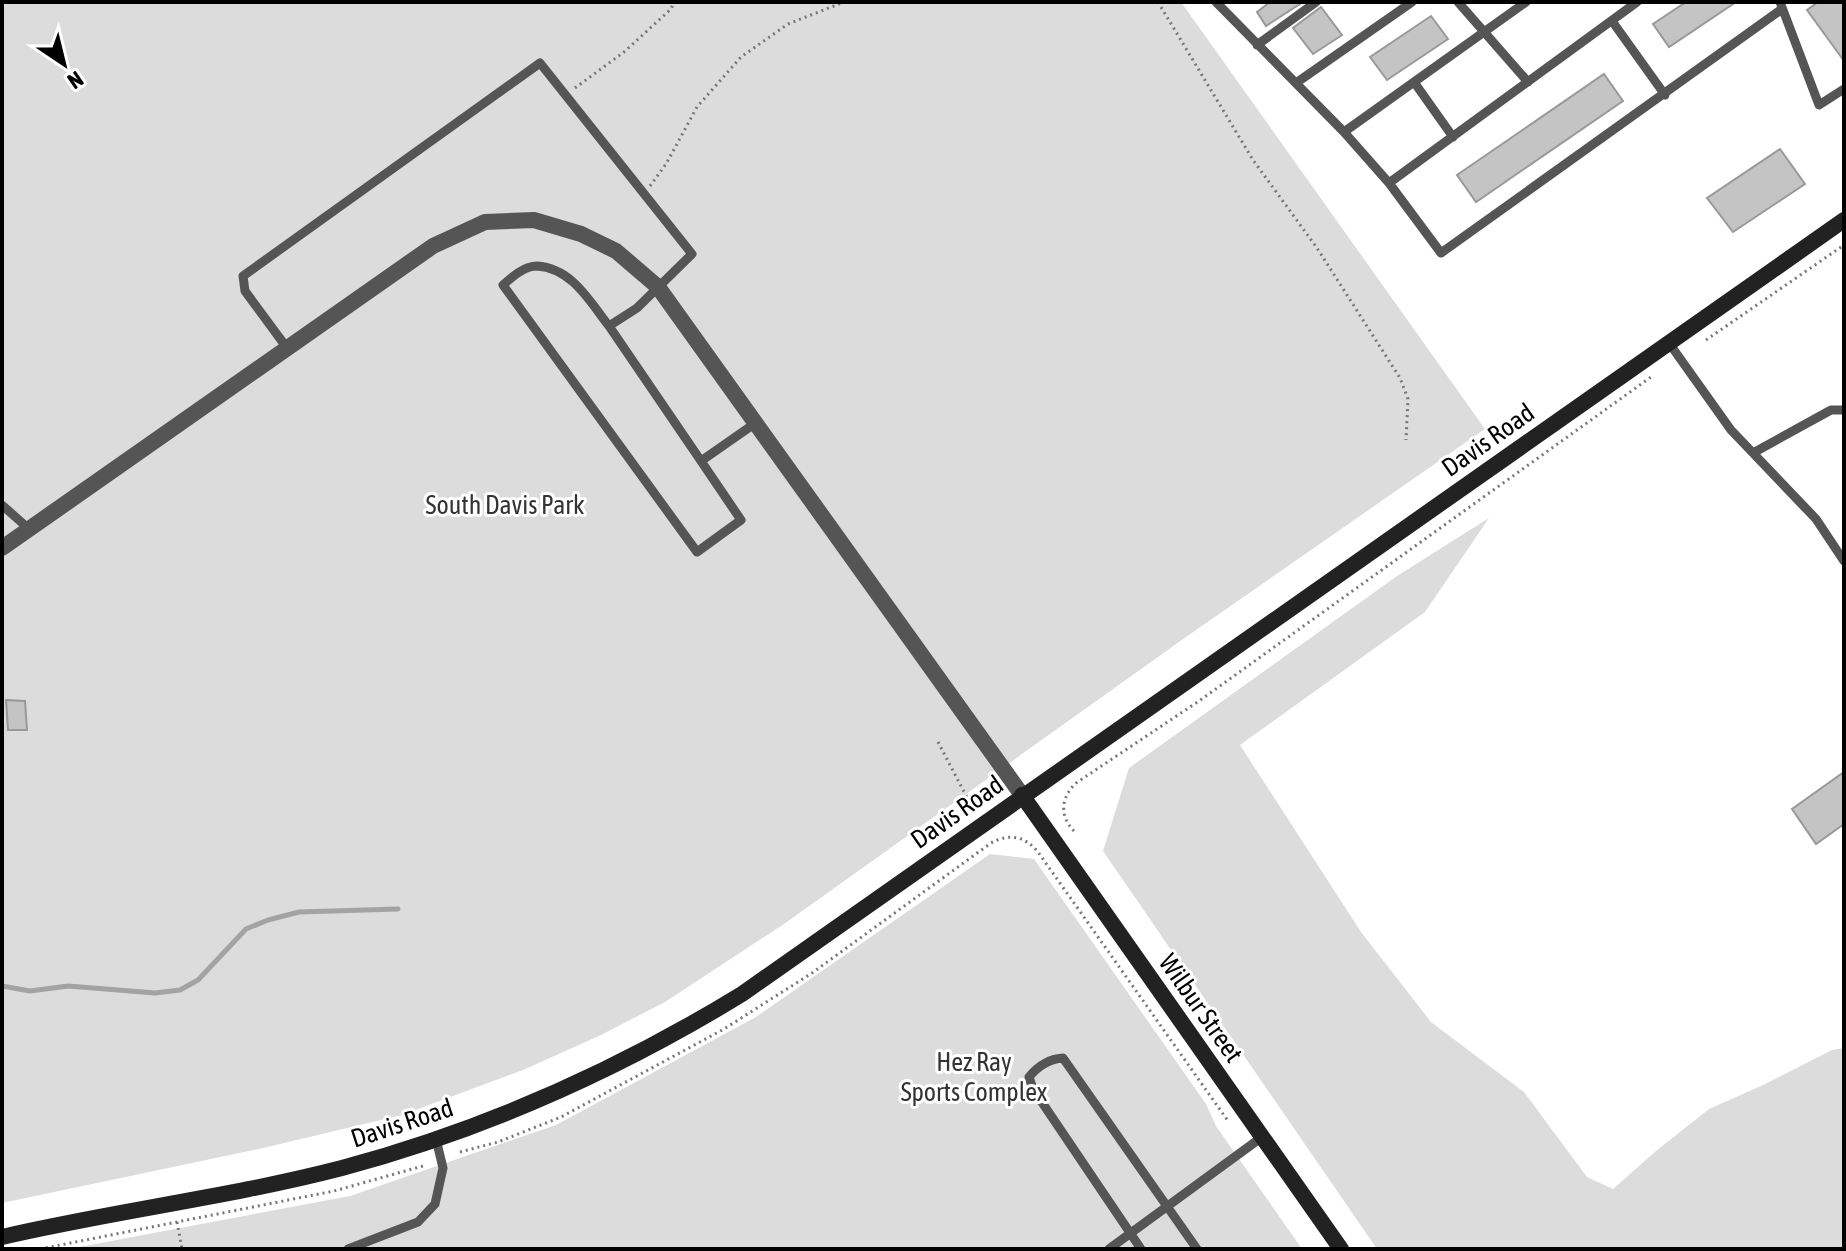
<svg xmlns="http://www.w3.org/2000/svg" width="1846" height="1251" font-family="'Asap Condensed',sans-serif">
  <rect width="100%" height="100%" fill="#fff"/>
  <path fill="#dcdcdc" d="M2,2H1181L1485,429L1186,637L784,924L665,1002L601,1035L523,1070L402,1115L263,1148L2,1203Z
    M1489,518L1425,612L1240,745L1361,932L1431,1022L1524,1092L1587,1177L1613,1189L1656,1151L1709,1109L1763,1085L1832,1050L1844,1048V1249H1377L1103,851L1129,768L1397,576Z
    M990,854L1034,859L1206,1104L1216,1126L1302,1249H69L350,1196L556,1125L756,1017Z"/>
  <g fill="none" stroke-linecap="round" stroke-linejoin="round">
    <path stroke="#a3a3a3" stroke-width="5" d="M2,986L30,991L68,986L155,993L180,990L198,980L246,929L268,920L299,912L398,909"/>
  </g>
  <path fill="#c4c4c4" stroke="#999" stroke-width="2" d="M1270,2H1303L1266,26L1257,12Z
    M1686,2H1736L1669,47L1653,24Z
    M1818,2H1844V61L1807,10Z
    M1321,7L1342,35L1313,54L1293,28Z
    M1431,16L1448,39L1387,80L1370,57Z
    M1604,74L1623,101L1476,202L1457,175Z
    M1780,149L1805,184L1733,232L1707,198Z
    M6,700L25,701L27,730H8Z
    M1844,772V824L1816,844L1792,809Z"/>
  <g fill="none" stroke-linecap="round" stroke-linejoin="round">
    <path stroke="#777" stroke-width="3" stroke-dasharray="2 4" stroke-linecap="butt" d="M1158,2L1253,160L1317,248L1400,378L1408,399L1406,440
      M575,88L624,52L671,9L674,2
      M650,186L666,164L697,107L741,57L788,24L844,2
      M1706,340L1844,245
      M938,742L973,809
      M1074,831C1059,816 1061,797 1076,783L1199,701L1651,377
      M460,1152L498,1142L561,1117L724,1029L812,973L991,843C1009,833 1025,836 1038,852L1228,1121
      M177,1222L182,1249
      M40,1249L334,1191L423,1166"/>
    <path stroke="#555" stroke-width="9" d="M1216,2L1344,132L1389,183L1441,253L1782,9
      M1458,2L1528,82
      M1780,2L1819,105L1844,89
      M1612,21L1665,95
      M1257,45L1316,2
      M1414,82L1453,137
      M1296,83L1412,2
      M1344,132L1526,2
      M1389,183L1637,2
      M609,326L701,461L757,422
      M1669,343L1731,430L1816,519L1844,561
      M287,348L245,291L243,276L540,63L692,254L637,308L609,326C590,302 572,268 537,266C524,266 512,277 503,285L697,552L741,520L701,461
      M1753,453L1831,410H1844
      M2,505L29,529
      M348,1249L418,1222L435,1204L443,1168L436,1139
      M1109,1249L1262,1137
      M1141,1249L1033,1089L1029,1077C1038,1066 1048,1059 1063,1058L1197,1249"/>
    <path stroke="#555" stroke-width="16" d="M2,548L433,246L485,222L534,220L581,234L616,251L658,287L1022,795"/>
    <path stroke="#222" stroke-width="16" d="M1022,795L1341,1249
      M2,1237C114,1211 230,1197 342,1168C483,1130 618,1070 742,994L1844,220"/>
  </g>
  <g text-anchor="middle" stroke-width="6" stroke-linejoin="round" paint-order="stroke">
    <g font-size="26" fill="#000" stroke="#fff">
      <text transform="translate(1488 440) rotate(-35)" y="9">Davis Road</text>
      <text transform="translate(957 812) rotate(-35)" y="9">Davis Road</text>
      <text transform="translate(1201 1008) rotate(55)" y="9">Wilbur Street</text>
      <text transform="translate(402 1123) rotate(-18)" y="9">Davis Road</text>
    </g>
    <g font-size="26" fill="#333" stroke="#fff">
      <text x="505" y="514">South Davis Park</text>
      <text x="974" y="1071">Hez Ray<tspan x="974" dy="30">Sports Complex</tspan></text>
    </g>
  </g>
  <rect width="1846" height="1251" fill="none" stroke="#000000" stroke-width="8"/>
  <g transform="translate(64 64) rotate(145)" stroke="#ffffff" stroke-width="6" paint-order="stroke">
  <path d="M0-6L14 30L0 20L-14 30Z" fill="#000000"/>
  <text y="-12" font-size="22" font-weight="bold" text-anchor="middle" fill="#000000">N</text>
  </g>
</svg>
